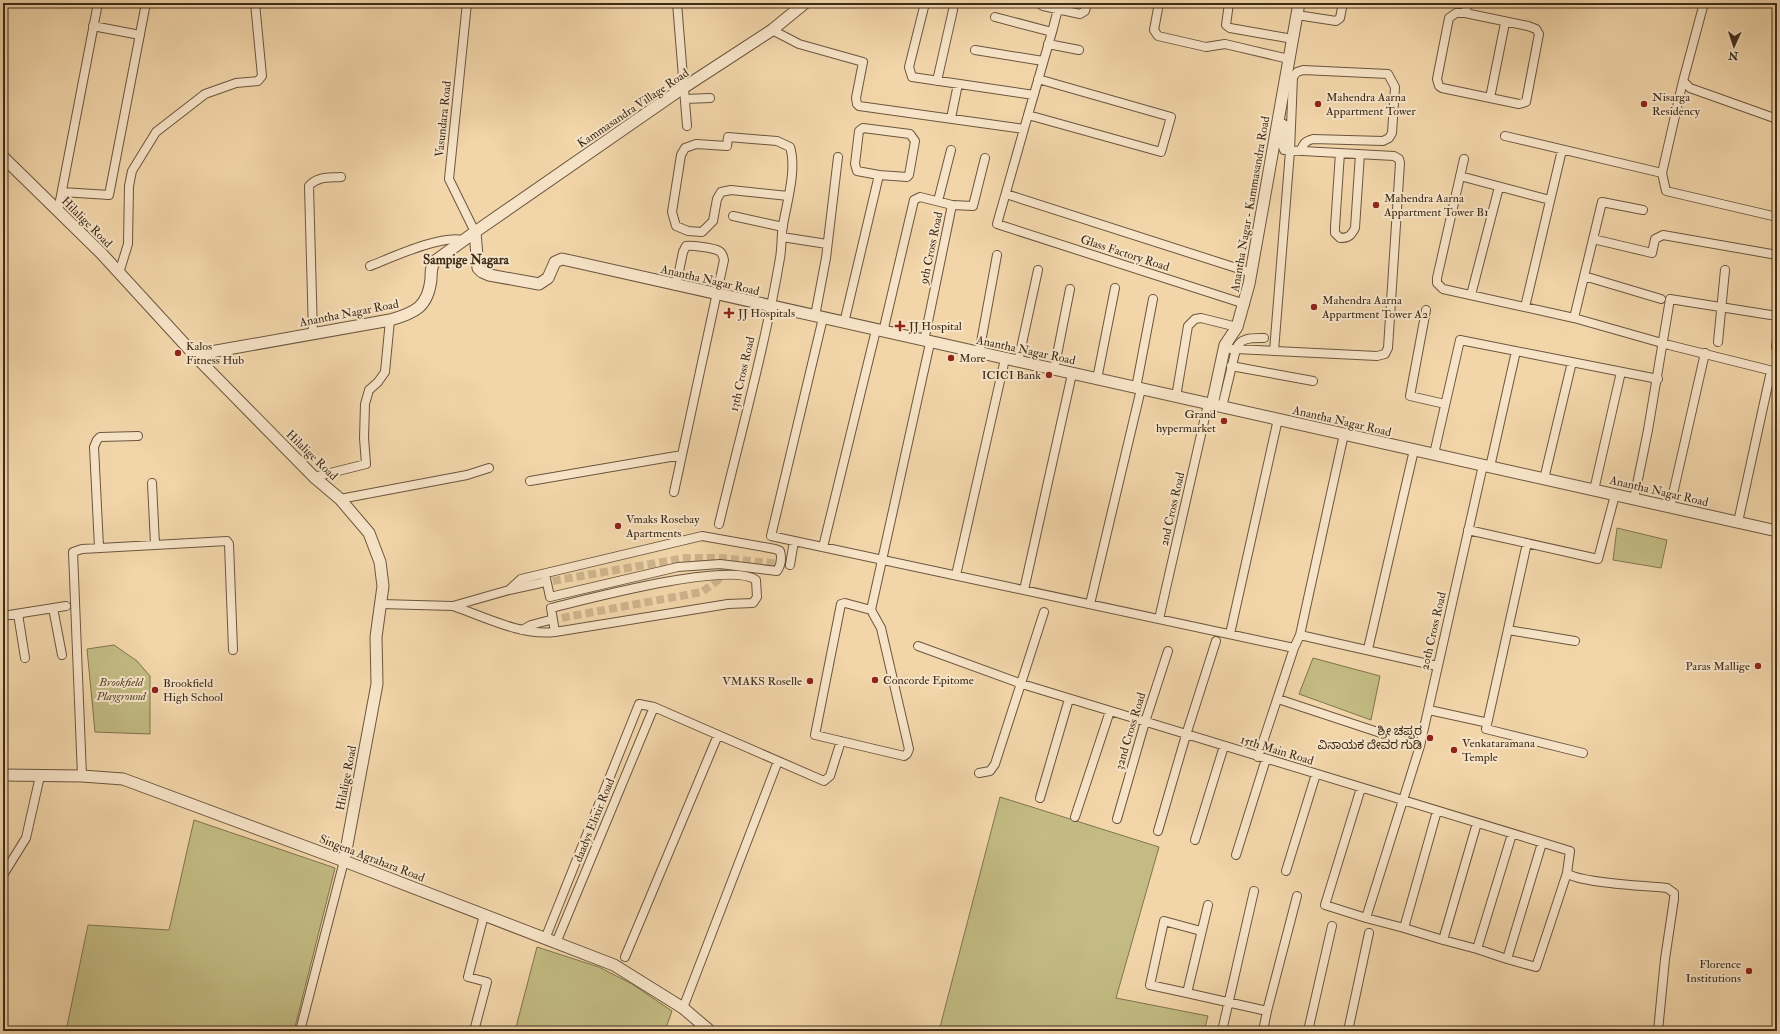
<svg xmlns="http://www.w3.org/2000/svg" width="1780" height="1034" font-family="'IM FELL Double Pica','Noto Sans Kannada',serif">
  <rect width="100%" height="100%" fill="#f2d6aa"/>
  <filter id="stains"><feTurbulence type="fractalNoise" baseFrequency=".005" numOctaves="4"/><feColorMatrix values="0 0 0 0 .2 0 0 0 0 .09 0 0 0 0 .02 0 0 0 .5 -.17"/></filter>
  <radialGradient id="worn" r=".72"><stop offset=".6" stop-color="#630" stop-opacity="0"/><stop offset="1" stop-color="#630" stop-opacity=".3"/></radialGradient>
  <path fill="#c3bb83" stroke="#80744e" d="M1617,528L1667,540L1661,568L1613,560Z
    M114,645L137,661L150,676V734L95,732L87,649Z
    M1313,658L1380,676L1371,720L1299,694Z
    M1000,797L1159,847L1116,998L1208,1016L1204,1031H939Z
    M194,820L335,868L294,1031H66L88,925L169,930Z
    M537,947L599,967L632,984L672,1011L665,1031H515Z"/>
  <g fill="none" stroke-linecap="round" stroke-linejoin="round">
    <path stroke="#ceb48d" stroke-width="8" stroke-dasharray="8 4" stroke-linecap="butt" d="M541,583L685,558H722L790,565
      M550,620L702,592L718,580L727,560"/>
    <g stroke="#6b563d" stroke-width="10">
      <path id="minor" d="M467,3L449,179L475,232
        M677,3L687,126
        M925,3L909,67L912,77L1034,95
        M1038,3L1043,6L1080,14L1085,11L1087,3
        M1141,3H1147
        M1159,3L1154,30L1158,36L1206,47L1225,44L1289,59
        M1229,3L1226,25L1230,28L1293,39
        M1704,3L1683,81L1690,88L1777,119
        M1465,13H1456L1449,18L1437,79L1439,86L1442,88L1519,104L1526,102L1539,34L1536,29L1528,26L1465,13L1468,3
        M1297,15L1336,21L1340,18L1343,3
        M995,17L1052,32L1028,115
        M93,26L140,35
        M772,30L799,44L863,62L856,98L857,104L859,106L1024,129L1028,115L1161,152L1171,117L1038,79
        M1052,32L1058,9
        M1048,44L1079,50
        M975,50L1043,61
        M937,81L953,10
        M1683,81L1662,173L1666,191L1777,217
        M1490,98L1505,23
        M685,99L710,98
        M951,118L958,84
        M1024,129L997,224L1245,304
        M1505,136L1662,173
        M1340,153L1335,227V233L1340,238C1348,238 1351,236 1355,228L1360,154
        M1464,159L1437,278V283L1443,289L1574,318L1669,345L1777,372
        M1460,176L1550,200
        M62,192L109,195L146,3
        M1006,194L1252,273
        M938,201L951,150
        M58,211L98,3
        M733,216L783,227
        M782,237L827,244
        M1593,239L1652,253L1655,239L1663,235L1777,255
        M370,266C393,257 440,235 463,240
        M119,273L128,244L129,186L132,171L156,132L205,94L236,83L258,81L262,76L255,3
        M1584,276L1661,299
        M1471,295L1499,187
        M1525,307L1562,150
        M1426,310L1410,396L1445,404
        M815,316L826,258L838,157
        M823,318L771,536L1294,648
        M1574,318L1602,202L1643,210
        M844,323L879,175L857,171L855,164L859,131L863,128L910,134L915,141L909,175L907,177L879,175
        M883,332L914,200L920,197L952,205
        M313,334L309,186C317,176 330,178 341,177
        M924,341L952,205L973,206L985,158
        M1718,342L1725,270
        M1776,347L1777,339
        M1231,349H1236C1240,337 1253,338 1264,338
        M1274,351L1290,151L1293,77L1297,72L1303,70L1388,74L1395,87L1392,133L1389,138L1383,141L1313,139C1306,141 1303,143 1301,151
        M979,353L997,255
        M1018,362L1038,270
        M1231,366L1313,381
        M1054,370L1070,289
        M1097,379L1115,288
        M1136,388L1153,299
        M1176,397L1188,326L1195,319L1201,318L1237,327
        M1222,407L1236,349L1377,356L1385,354L1388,348L1400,163L1399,159L1394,156L1284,150L1283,147L1284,124L1278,122
        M1434,454L1460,340L1658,379
        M1490,467L1516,351
        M314,477L366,464L364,438L365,404L369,390L378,382L385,372L390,320
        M1544,479L1572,362
        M530,481L682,455
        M152,483L155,544
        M1594,490L1621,372
        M674,492L724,260C723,257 723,253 719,251C714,248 692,245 686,246L683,252L676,286
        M340,499L467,475L489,468
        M1634,499L1648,430L1670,299L1777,316
        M1670,507L1705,353
        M1738,522L1771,371
        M719,524C740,436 765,347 780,258C782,247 781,236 783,225C787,202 797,169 790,147L777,141L728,137L727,146L696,144L685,148L681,155L672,212L676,226L688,231L702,232L713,221L717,199L721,192L731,190L788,196
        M1468,530L1598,559L1615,495
        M1527,543L1486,729L1583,753
        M99,547L94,447L97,440L100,437L138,436
        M823,547L876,330
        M790,565L794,541
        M956,575L1005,359
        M509,590L541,583
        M1024,590L1072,374
        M381,604L453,606L509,590L521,579L702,536L775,549L780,551C782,558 781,565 777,571L720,564L678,567L550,597L545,574
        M1090,604L1141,389
        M453,606C485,617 521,636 555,632L728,604L753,603L757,597L756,580C729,561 588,599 551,608L555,632
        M53,608L62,655
        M871,610L845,603L841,604L815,735L904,756L907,754L909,749L881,628L871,610L930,343
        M18,614L25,658
        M3,616L66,606
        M1159,619L1208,404
        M522,630L531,625L550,620
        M1508,630L1575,641
        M1230,634L1278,419
        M1300,635L1437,666
        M918,646L1022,684L1570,851L1567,873C1578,883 1649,886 1667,888L1674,893V899L1665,959L1658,1031
        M1368,649L1414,450
        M1278,699L1420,746
        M1429,710L1484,722
        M1258,757L1294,648L1300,635L1344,434
        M979,773L990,771L995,764L1044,612
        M82,776L73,552L82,549L227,541L229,544L233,650
        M1361,788L1325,905L1366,918L1420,746L1483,465
        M1040,798L1069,699
        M1075,817L1110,711
        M1117,819L1145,722L1168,651
        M1158,831L1186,735L1216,641
        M1195,840L1224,746
        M1236,855L1266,759
        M1286,871L1316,774
        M3,875L26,838L40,776
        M1208,905L1187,993L1267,1011
        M1366,918L1404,928L1437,811
        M1404,928L1443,940L1477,823
        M545,939L639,704L654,707L824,781L830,776L841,741
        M1443,940L1477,949L1512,834
        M556,943L654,707
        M1477,949L1507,959L1542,843
        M625,957L718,735
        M1507,959L1536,967L1567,873
        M1187,993L1150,985L1164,921L1201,931
        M683,1008L778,761
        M300,1031L344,861
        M474,1031L487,982L468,977L484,915
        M1222,1031L1254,891
        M1263,1031L1267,1011L1297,896
        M1308,1031L1332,926
        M1348,1031L1369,933
        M1525,1031H1528"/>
    </g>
    <g stroke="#6b563d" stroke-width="13">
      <path id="tertiary" d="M3,157L102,254L200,361L314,477L340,499L369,533L380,562L383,586L376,637L377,684L344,861
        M475,232L680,90L772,30L805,3
        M194,355L390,320C415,313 428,307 431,279C431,272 431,266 435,261L475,232L478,268L482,272L489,275L539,284L548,278L555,262L562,259L1777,531
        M1212,405L1225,345L1237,327L1249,284L1299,3
        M3,775L82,776L123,779L344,861L614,965L683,1008L710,1031"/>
    </g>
    <use href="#minor" stroke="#f7e4c8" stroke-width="8"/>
    <use href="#tertiary" stroke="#f7e4c8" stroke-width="11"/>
  </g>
  <g fill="#8f2418" stroke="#f7e4c8" stroke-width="1.5">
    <circle cx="1318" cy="104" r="4"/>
    <circle cx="1644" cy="104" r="4"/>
    <circle cx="1376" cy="205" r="4"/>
    <circle cx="1314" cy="307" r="4"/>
    <path d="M727 307h4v4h4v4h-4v4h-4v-4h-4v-4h4z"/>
    <path d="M898 320h4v4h4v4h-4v4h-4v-4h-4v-4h4z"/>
    <circle cx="178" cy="353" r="4"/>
    <circle cx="951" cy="358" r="4"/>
    <circle cx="1049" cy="375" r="4"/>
    <circle cx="1224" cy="421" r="4"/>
    <circle cx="618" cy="526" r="4"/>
    <circle cx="1758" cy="666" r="4"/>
    <circle cx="875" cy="680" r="4"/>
    <circle cx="810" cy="681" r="4"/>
    <circle cx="155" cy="690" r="4"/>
    <circle cx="1430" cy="738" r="4"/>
    <circle cx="1454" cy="750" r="4"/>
    <circle cx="1749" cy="971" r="4"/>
  </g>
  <g text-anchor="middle" stroke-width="4" stroke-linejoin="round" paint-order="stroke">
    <g font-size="12" fill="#3e2c19" stroke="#f7e4c8" text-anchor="start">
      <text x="1326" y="101">Mahendra Aarna<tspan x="1326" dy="14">Appartment Tower</tspan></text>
      <text x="1652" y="101">Nisarga<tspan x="1652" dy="14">Residency</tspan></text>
      <text x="1384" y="202">Mahendra Aarna<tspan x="1384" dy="14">Appartment Tower B1</tspan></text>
      <text x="1322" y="304">Mahendra Aarna<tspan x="1322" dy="14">Appartment Tower A2</tspan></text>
      <text x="738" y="317">JJ Hospitals</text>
      <text x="909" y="330">JJ Hospital</text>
      <text x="186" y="350">Kalos<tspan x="186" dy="14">Fitness Hub</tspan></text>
      <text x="959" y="362">More</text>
      <text x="1041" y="379" text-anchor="end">ICICI Bank</text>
      <text x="1216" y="418" text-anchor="end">Grand<tspan x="1216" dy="14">hypermarket</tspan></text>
      <text x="626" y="523">Vmaks Rosebay<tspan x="626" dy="14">Apartments</tspan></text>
      <text x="1750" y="670" text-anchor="end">Paras Mallige</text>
      <text x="883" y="684">Concorde Epitome</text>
      <text x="802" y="685" text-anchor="end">VMAKS Roselle</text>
      <text x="163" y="687">Brookfield<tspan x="163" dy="14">High School</tspan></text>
      <text x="1422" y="735" text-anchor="end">ಶ್ರೀ ಚಪ್ಪರ<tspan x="1422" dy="14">ವಿನಾಯಕ ದೇವರ ಗುಡಿ</tspan></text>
      <text x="1462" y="747">Venkataramana<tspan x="1462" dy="14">Temple</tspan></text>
      <text x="1741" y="968" text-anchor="end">Florence<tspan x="1741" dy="14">Institutions</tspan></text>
    </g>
    <g font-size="12" fill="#3e2c19" stroke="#f7e4c8">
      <text transform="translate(633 108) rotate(-34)" y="4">Kammasandra Village Road</text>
      <text transform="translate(443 119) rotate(-84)" y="4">Vasundara Road</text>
      <text transform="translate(1250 204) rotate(-80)" y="4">Anantha Nagar - Kammasandra Road</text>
      <text transform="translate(87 222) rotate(45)" y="4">Hilalige Road</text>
      <text transform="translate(931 248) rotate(-78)" y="4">9th Cross Road</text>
      <text transform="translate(1125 253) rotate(18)" y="4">Glass Factory Road</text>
      <text transform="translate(710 280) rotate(13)" y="4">Anantha Nagar Road</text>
      <text transform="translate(349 313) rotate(-11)" y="4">Anantha Nagar Road</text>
      <text transform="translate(1026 350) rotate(12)" y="4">Anantha Nagar Road</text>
      <text transform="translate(742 374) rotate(-77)" y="4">13th Cross Road</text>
      <text transform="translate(1342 421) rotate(13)" y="4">Anantha Nagar Road</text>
      <text transform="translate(312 455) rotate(44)" y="4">Hilalige Road</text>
      <text transform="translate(1659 491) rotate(13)" y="4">Anantha Nagar Road</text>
      <text transform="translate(1172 509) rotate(-77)" y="4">2nd Cross Road</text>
      <text transform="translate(1433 631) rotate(-77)" y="4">20th Cross Road</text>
      <text transform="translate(1130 731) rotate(-73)" y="4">32nd Cross Road</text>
      <text transform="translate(1277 750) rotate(17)" y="4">15th Main Road</text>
      <text transform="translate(346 778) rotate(-79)" y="4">Hilalige Road</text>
      <text transform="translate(594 820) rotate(-68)" y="4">daadys Elixir Road</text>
      <text transform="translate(372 858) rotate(21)" y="4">Singena Agrahara Road</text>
    </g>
    <g font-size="12" font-style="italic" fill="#59492e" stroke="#f7e4c8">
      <text x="121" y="686">Brookfield<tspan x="121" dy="14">Playground</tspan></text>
    </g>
    <g font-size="13" font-weight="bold" fill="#3e2c19" stroke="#f7e4c8">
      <text x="466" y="264">Sampige Nagara</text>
    </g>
  </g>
  <rect width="1780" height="1034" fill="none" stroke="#f2d6aa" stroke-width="16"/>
  <rect x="4" y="4" width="1772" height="1026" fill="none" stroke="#3e2c19" stroke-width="2"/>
  <rect x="8" y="8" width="1764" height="1018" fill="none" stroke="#3e2c19"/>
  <g transform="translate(1734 46) rotate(183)" stroke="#f7e4c8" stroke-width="3" paint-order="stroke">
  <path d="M0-3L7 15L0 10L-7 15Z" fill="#3e2c19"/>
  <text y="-6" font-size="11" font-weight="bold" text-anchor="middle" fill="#3e2c19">N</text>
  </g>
  <rect width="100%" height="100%" filter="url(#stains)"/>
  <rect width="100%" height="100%" fill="url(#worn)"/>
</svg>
